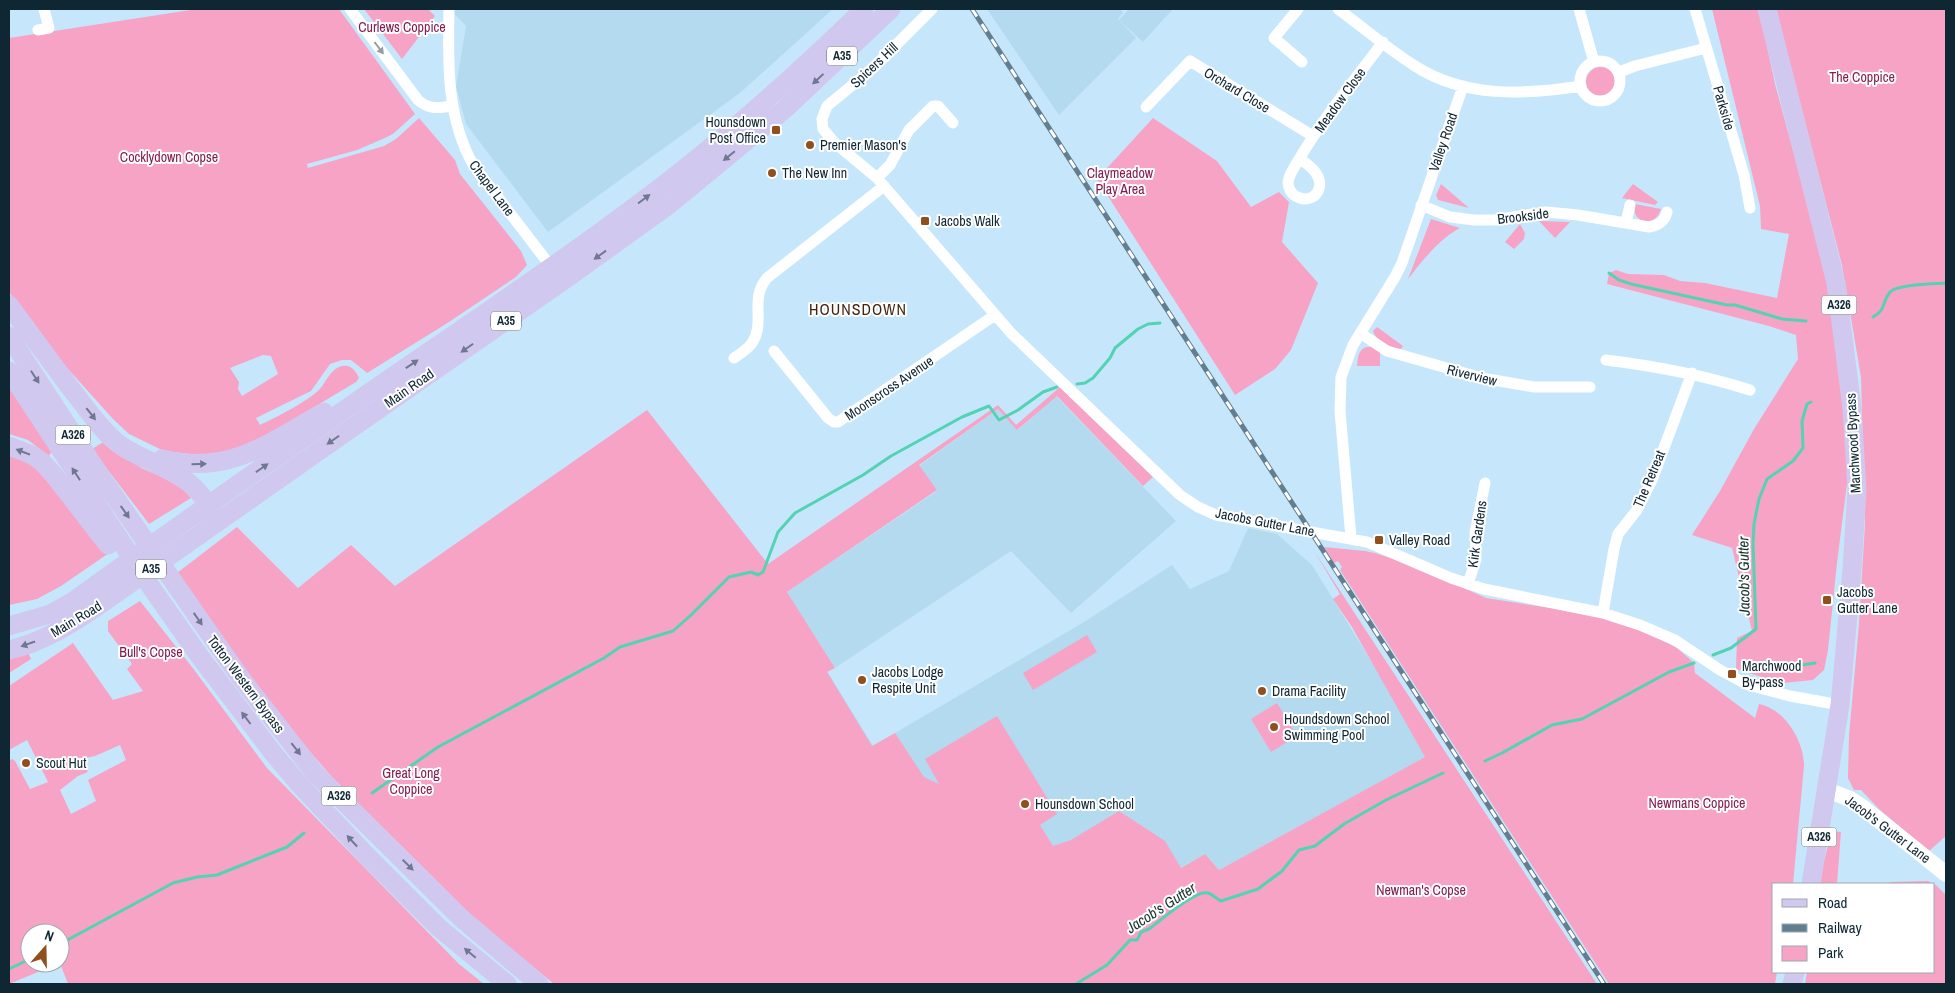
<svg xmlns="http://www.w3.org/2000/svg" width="1955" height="993" font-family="'Archivo Narrow',sans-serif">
  <rect width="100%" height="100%" fill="#c6e7fb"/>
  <path fill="#b4daf0" d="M450,9H833L740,93L548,232L466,124L456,86L466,26Z
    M987,9H1120L1123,13L1118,19L1119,20L1129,9H1173L1143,42L1119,20L1136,38L1059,115Z
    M1056,396L1176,521L1071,613L1011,551L835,668L787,592L937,491L919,466L998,409L1018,430Z
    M1248,528L1277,534L1312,565L1429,755L1219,870L1205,854L973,984L782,597L873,746L1084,622L1172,565L1190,589L1229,571Z"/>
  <path fill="#f7a3c5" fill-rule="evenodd" d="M197,9H339L415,114L393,134L385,138L357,150L307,164L308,168L384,146L396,139L419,118L455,160L460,174L521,251L527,265L516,277L449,322L367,373L351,360H342L330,364L311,391L256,418L260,425C275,418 306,402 318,391C326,383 330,369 342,366C351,364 356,371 359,378L356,382L266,436L238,450L200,455L164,451L129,434L113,419L51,350L9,292V38ZM263,355L271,356L278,374L242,396L238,389L239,382L230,368Z
    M364,9H428L435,16L402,59Z
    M1712,9H1759L1775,84L1831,291L1849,468L1837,563L1828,650L1824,670L1813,680L1782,683L1736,669L1737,638L1752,631L1732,548L1692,535L1720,491L1754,429L1798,359L1796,335L1769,326L1607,284L1609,273L1616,270L1628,274L1664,275L1680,281L1705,283L1777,298L1789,234L1761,229L1760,206Z
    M1776,9H1946V836L1929,851L1879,809L1861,790H1854L1848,778L1849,736L1859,624L1865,524L1861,377L1842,265Z
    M1586 82a15 15 0 1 1 30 0a15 15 0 1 1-30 0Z
    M1153,118L1217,161L1251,207L1279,192L1289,202L1282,242L1318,283L1291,350L1275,369L1235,395L1097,179Z
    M1441,184L1469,208L1438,200L1436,195Z
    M1633,184L1658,202L1655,205L1622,198Z
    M1635,204L1661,209C1658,217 1655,220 1647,222C1637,220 1633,214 1635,204Z
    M1431,219L1460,228C1438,240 1423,260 1408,279Z
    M1539,221L1570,222L1555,238Z
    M1520,224L1525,233L1524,239L1514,249L1505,242Z
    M1377,327L1403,346L1401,349C1390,348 1376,341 1373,331Z
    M1367,347H1372L1380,352V366H1357C1358,358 1358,349 1367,347Z
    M9,380L53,449L49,456L28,440L9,434Z
    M1060,387L1153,477L1143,486L1057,396L1017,430L998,409L919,465L937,490L787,592L835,668L827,672L872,746L895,733L924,777L939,784L925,759L997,716L1057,814L1040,825L1053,846L1071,840L1119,811L1165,841L1181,868L1205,854L1219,870L1425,757L1352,627L1333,599L1340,594L1314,551L1597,984H554C524,959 493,935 464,909C355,812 256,696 177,573L237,527L298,588L351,545L395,586L647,410L768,564L998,405L1016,425Z
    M105,441L141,468L178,484L191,498L149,524L92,449Z
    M9,452L41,470L109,553L61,586L37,599L9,605Z
    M1324,547L1365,551L1375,553L1412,565L1486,598L1557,609L1607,619L1636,629L1661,640L1677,648L1694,663L1695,673L1755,718L1759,704C1785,709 1804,741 1804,766L1793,884H1774V972H1777L1775,984H1609L1340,570L1342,567L1338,561L1334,563Z
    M140,601L192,667L267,768L459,964L484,984H68L60,963L9,984V761L12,759L15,761L30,789L48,782L27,740L9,750V686L73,643L113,700L143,691L127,669L132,664L108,631V621ZM120,745L126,760L88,780L96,801L71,814L60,790L78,776L88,772L81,759L95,756ZM30,933H60V963H30Z
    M1087,635L1097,652L1033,690L1023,673Z
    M28,652L31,659L9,673V656Z
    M1277,703L1297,736L1271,752L1251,719Z
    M1832,831L1841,832L1837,884H1820L1823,865Z
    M1928,881L1937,886L1946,895V984H1805L1807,972H1934V884H1886L1891,882Z"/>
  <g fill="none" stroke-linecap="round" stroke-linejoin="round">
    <path stroke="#54d2b3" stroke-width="3" d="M1609,273L1619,280L1631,284L1727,305H1735L1782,319L1806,321
      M1873,317C1887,309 1881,303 1890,292C1897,284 1935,284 1946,283
      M1077,384L1085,383L1093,378L1110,358L1115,348L1138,329L1148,324L1160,323
      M1713,655L1731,648L1756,629L1753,544L1754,524L1759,499L1767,479L1793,461L1803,448L1802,421L1807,404L1811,402
      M1771,670L1815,663
      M1485,761L1502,753L1552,725L1582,719L1669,672L1694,663
      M372,793L438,747L604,658L620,647L673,631L691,615L729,577L751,572L758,575L763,572L778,532L795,513L863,475L891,456L962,417L989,406L999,420L1018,410L1043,392L1057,387
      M60,944L173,883L197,877L217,875L287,847L304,833
      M9,969L30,959
      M1076,984L1107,965L1130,940H1137L1141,932L1149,929C1160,921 1196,889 1208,893C1213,894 1216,899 1221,901L1258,889L1282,871L1299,850L1315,846L1344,824L1386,800L1443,773"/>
    <path stroke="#fff" stroke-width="11" d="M350,9L418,100C429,110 439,108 453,106
      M449,9C448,62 446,118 474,166L552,268
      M932,9L872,69L827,106L822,119L823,129L835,143L877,178L1011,333L1180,495L1198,507L1216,515L1367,542L1451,578L1484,589L1603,613L1640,625L1675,640L1720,670L1748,685L1790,696L1840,705
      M1298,9L1274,38L1302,62
      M1338,9C1364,28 1388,49 1415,66C1465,98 1524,95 1581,86
      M1579,9L1594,62
      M1695,9L1744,175L1750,208
      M38,30L49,28L44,9
      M1580 81a20 20 0 1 1 40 0a20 20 0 1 1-40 0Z
      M1619,72L1635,66L1706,48
      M1146,107L1190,61L1313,136
      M1300,159C1309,165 1323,175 1319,189C1312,208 1283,197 1289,178C1292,169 1299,160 1304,151C1327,113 1356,78 1383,42
      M877,178L890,165L909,130L933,106H938L953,123
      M1421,205L1450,217L1474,220H1494L1546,212L1578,215L1649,227C1658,226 1665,221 1667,212
      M1626,223L1630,205
      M1360,333L1387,351L1482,378L1534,387H1590
      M774,351L828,418L834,422H838L995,315
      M734,358C740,354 748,349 752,343C766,322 749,299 767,278L884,186
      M1606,360C1655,366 1703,375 1750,390
      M1351,538L1340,411L1341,377L1353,345L1395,277L1402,263L1463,86
      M1468,584L1476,559L1475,533L1485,483
      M1603,613L1614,549L1618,534L1637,510L1652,480L1692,373"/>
    <path stroke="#fff" stroke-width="16" d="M1827,790L1850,799L1861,806L1946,874"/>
    <path stroke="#d0c8ef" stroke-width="19" d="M1767,9L1836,283L1852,408L1857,489L1852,569L1840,705L1811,884
      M9,305C33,337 57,371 82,403C93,417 105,434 120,445C150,466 205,475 211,519
      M9,336L97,471L202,623L243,681L314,772L461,918L539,984
      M9,371L153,590L198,654L273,753L299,784L368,857L438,927L507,984
      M9,446L32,455L42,462L53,474L108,545
      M162,459C229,476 268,443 324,412
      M9,626L50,614L72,602C172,530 272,460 373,390C472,322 571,256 666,183C736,129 801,70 864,9
      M9,650C43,642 72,624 101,604L316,453L570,276L670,204L785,109L891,9
      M1792,984L1795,972"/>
    <g stroke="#637e8f" stroke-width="5">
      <path id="rail" d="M972,9L1604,984"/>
    </g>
    <use href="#rail" stroke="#fff" stroke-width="3" stroke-dasharray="9" stroke-linecap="butt"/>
  </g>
  <defs><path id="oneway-solid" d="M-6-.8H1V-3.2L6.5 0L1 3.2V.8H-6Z" transform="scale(1.25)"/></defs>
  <use fill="#939da3" href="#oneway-solid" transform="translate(379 48) rotate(53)"/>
  <g fill="#707791">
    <use href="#oneway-solid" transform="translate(818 79) rotate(137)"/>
    <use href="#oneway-solid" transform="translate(729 156) rotate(141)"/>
    <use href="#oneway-solid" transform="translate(644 199) rotate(-37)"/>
    <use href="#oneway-solid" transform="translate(600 255) rotate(144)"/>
    <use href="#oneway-solid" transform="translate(467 348) rotate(145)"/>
    <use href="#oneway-solid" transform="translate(412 364) rotate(-34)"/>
    <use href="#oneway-solid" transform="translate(35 377) rotate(57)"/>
    <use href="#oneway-solid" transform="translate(91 414) rotate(52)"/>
    <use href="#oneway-solid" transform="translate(333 440) rotate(145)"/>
    <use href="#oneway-solid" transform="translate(23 452) rotate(-159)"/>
    <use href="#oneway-solid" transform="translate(199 464) rotate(-1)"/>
    <use href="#oneway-solid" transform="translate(262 468) rotate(-35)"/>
    <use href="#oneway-solid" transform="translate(76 474) rotate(-123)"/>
    <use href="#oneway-solid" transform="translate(125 512) rotate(55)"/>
    <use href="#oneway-solid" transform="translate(198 619) rotate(55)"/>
    <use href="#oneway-solid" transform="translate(28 644) rotate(161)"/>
    <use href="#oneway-solid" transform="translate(246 718) rotate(-127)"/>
    <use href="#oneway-solid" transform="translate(296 749) rotate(52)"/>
    <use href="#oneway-solid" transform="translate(352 841) rotate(-133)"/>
    <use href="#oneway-solid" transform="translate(408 865) rotate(45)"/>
    <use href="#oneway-solid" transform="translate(470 953) rotate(-140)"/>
  </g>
  <g fill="#904f1c" stroke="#fff" stroke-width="2">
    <rect x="771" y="125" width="10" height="10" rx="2.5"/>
    <circle cx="810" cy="145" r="5"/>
    <circle cx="772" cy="173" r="5"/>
    <rect x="920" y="216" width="10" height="10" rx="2.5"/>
    <rect x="1374" y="535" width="10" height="10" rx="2.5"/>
    <rect x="1822" y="595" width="10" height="10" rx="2.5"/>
    <rect x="1727" y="669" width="10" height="10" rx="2.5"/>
    <circle cx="862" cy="680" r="5"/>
    <circle cx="1262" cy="691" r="5"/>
    <circle cx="1274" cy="727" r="5"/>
    <circle cx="26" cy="763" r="5"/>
    <circle cx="1025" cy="804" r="5"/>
  </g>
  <g text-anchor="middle" stroke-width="4" stroke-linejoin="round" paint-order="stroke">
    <g fill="#fff" stroke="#576770" stroke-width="1">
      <rect x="827" y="46.5" width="30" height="19" rx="4"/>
      <rect x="1821.5" y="295.5" width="35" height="19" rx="4"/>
      <rect x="491" y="311.5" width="30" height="19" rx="4"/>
      <rect x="55.5" y="425.5" width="35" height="19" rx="4"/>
      <rect x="136" y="559.5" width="30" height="19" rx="4"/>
      <rect x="321.5" y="786.5" width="35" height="19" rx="4"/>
      <rect x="1801.5" y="827.5" width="35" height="19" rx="4"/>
    </g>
    <g font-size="12" font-weight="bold" fill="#0f2633">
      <text x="842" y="60">A35</text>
      <text x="1839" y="309">A326</text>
      <text x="506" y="325">A35</text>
      <text x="73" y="439">A326</text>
      <text x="151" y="573">A35</text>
      <text x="339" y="800">A326</text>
      <text x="1819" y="841">A326</text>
    </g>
    <g font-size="14" fill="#821c51" stroke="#fff">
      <text x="402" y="32">Curlews Coppice</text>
      <text x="1862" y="82">The Coppice</text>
      <text x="169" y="162">Cocklydown Copse</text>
      <text x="1120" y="178">Claymeadow<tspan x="1120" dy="16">Play Area</tspan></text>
      <text x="151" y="657">Bull's Copse</text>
      <text x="411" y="778">Great Long<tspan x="411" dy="16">Coppice</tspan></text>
      <text x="1697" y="808">Newmans Coppice</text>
      <text x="1421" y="895">Newman's Copse</text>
    </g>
    <g font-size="14" fill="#0f2633" stroke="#fff">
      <text transform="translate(874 65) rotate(-43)" y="5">Spicers Hill</text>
      <text transform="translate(1237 90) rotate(31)" y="5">Orchard Close</text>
      <text transform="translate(1340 100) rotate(-54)" y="5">Meadow Close</text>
      <text transform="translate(1724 108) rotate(74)" y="5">Parkside</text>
      <text transform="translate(1443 142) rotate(-71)" y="5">Valley Road</text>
      <text transform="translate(492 188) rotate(53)" y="5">Chapel Lane</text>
      <text transform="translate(1523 216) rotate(-7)" y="5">Brookside</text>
      <text transform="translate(1472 375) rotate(14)" y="5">Riverview</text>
      <text transform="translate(409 388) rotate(-35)" y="5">Main Road</text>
      <text transform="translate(889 388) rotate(-34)" y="5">Moonscross Avenue</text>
      <text transform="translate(1853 443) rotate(-93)" y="5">Marchwood Bypass</text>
      <text transform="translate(1649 479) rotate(-67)" y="5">The Retreat</text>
      <text transform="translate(1265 522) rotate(11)" y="5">Jacobs Gutter Lane</text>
      <text transform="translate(1477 534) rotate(-82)" y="5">Kirk Gardens</text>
      <text transform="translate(76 619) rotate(-31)" y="5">Main Road</text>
      <text transform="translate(246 684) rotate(53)" y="5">Totton Western Bypass</text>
      <text transform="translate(1888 829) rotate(37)" y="5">Jacob's Gutter Lane</text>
    </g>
    <g font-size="14" fill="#0f2633" stroke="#fff" text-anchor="start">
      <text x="766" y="127" text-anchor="end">Hounsdown<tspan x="766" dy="16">Post Office</tspan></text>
      <text x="820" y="150">Premier Mason's</text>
      <text x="782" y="178">The New Inn</text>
      <text x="935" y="226">Jacobs Walk</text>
      <text x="1389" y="545">Valley Road</text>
      <text x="1837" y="597">Jacobs<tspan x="1837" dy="16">Gutter Lane</tspan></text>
      <text x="1742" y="671">Marchwood<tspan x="1742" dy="16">By-pass</tspan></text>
      <text x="872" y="677">Jacobs Lodge<tspan x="872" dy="16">Respite Unit</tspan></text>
      <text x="1272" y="696">Drama Facility</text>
      <text x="1284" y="724">Houndsdown School<tspan x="1284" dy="16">Swimming Pool</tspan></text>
      <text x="36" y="768">Scout Hut</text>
      <text x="1035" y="809">Hounsdown School</text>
    </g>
    <g font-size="15" font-style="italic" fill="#17322b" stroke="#fff">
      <text transform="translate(1744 576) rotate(-91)" y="5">Jacob's Gutter</text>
      <text transform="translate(1161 908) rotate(-33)" y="5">Jacob's Gutter</text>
    </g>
    <g font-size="16" letter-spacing="1" fill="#44240d" stroke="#fff">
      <text x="858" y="315">HOUNSDOWN</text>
    </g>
  </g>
  <rect width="1955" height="993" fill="none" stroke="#0f2633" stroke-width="20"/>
  <rect x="1772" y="883" width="162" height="90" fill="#ffffff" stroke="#9fa8ad"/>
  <rect x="1782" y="899" width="25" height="8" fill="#d0c8ef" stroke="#9fa8ad"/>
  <text x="1818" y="908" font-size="15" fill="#0f2633">Road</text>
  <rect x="1782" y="924" width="25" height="8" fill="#637e8f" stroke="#9fa8ad"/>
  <text x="1818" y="933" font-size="15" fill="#0f2633">Railway</text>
  <rect x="1782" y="946" width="25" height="15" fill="#f7a3c5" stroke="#9fa8ad"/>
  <text x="1818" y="958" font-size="15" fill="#0f2633">Park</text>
  <g transform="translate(45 948) rotate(20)"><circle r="24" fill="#ffffff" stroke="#9fa8ad"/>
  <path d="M0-4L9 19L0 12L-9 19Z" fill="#904f1c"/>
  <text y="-8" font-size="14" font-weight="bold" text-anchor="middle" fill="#0f2633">N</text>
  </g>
</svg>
